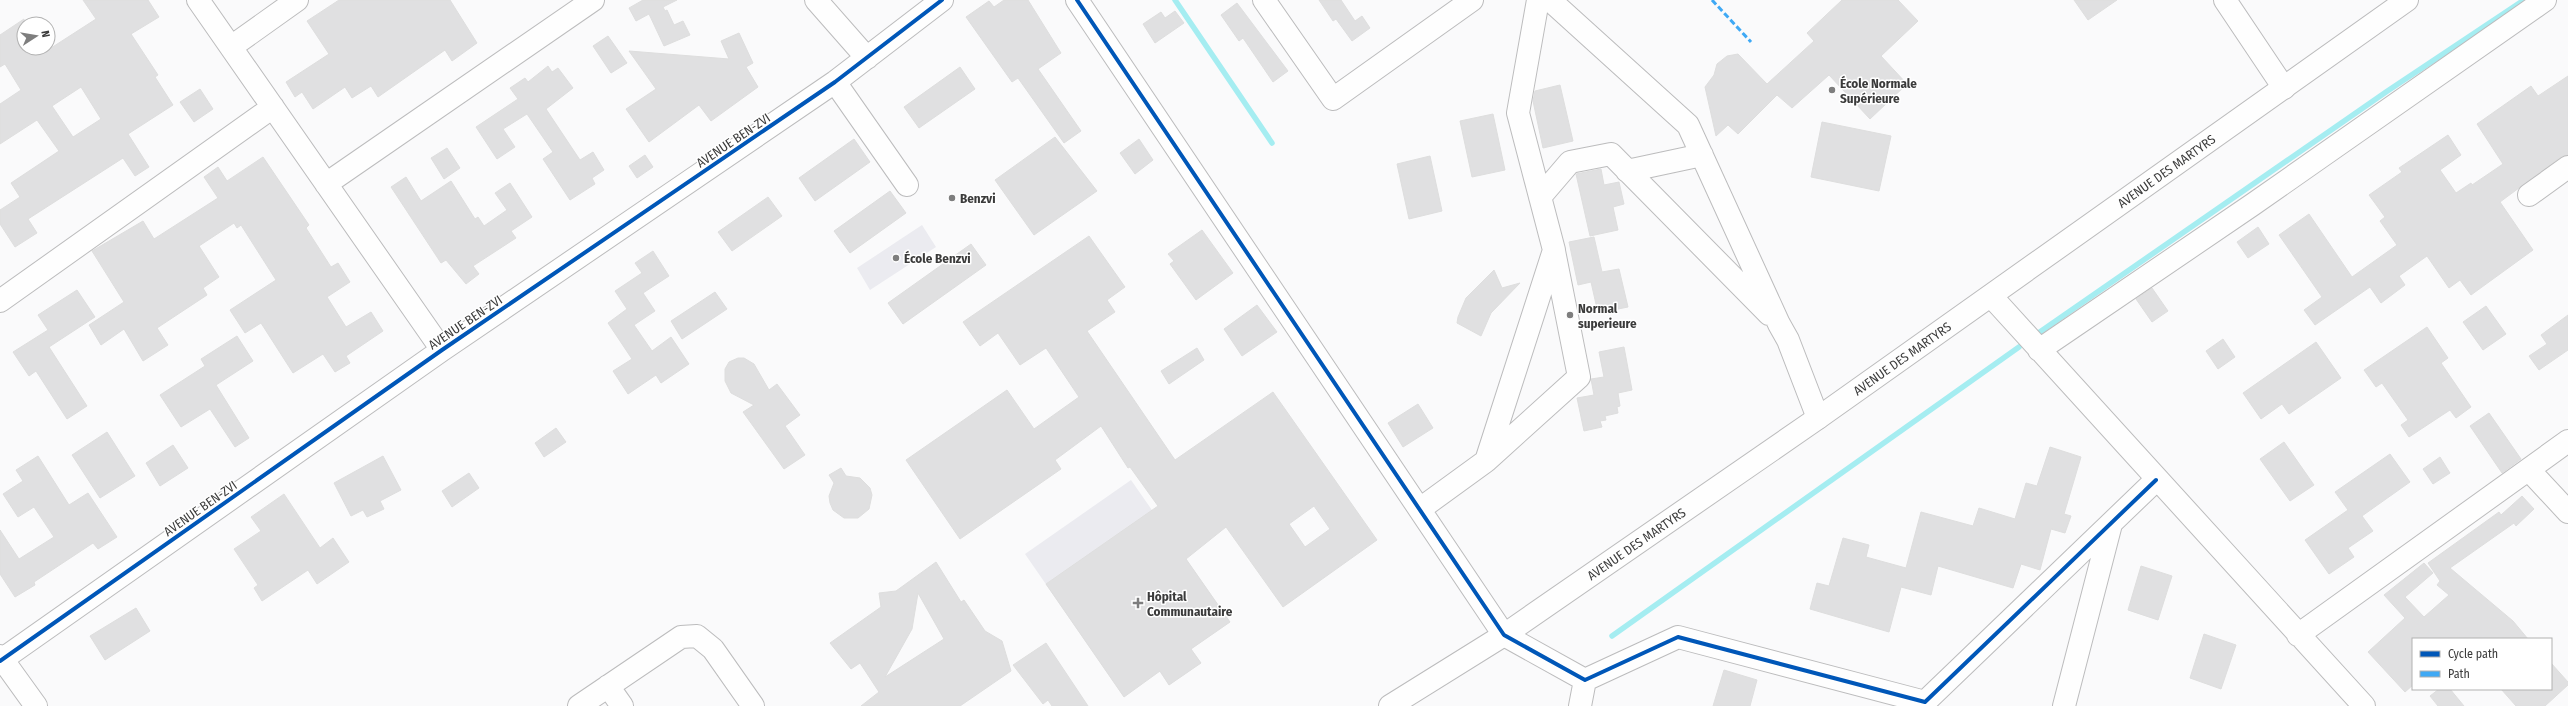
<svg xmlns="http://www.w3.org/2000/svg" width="2568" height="706" font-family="'Fira Sans Condensed',sans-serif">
  <rect width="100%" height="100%" fill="#fafafb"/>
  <path fill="#ebebf0" d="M922,225L936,247L870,290L857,268Z
    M1131,480L1230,622L1191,649L1201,663L1169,685L1159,671L1124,697L1025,554Z"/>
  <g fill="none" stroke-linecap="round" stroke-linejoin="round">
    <path stroke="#a5edf1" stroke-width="5.5" d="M1175,0L1272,143
      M2034,336L2386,92L2524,0
      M1612,636L2019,347"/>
  </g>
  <path fill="#e0e0e1" stroke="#dedede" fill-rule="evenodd" d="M83,0H148L159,17L131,34L158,75L155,77L173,105L128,134L149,167L135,176L123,158L28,219L37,233L15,247L0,224V210L20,197L11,183L59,151L37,120L0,144V104L21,90L5,64L0,67V35L24,19V48H51L96,19ZM81,87L101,119L73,137L52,106Z
    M339,0H450L477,43L452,61L445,50L378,97L371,86L352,98L345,87L313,109L302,92L295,97L286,82L329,54L307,21Z
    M643,0H677L663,7L665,11L667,10L674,25L683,21L690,35L664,46L649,14L636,21L629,8Z
    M1004,0H1028L1061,53L1038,69L1081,131L1064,143L1018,78L1012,82L966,17L989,1L994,7Z
    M1319,0H1341L1355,21L1362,16L1370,28L1352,41L1336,19L1333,21Z
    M1842,0H1898L1918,21L1881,56L1907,84L1870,119L1829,75L1792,108L1777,95L1738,134L1728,125L1716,136L1705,87L1714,75L1717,64L1727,56L1738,54L1767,84L1814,41L1807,33Z
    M2074,0H2117L2088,20Z
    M1237,3L1288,71L1273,82L1243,38L1239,41L1221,15Z
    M1175,11L1184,23L1155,43L1143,24L1161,12L1165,18Z
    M739,33L753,63L746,67L758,87L711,121L699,105L649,142L626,109L656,89L629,51L729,59L721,41Z
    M608,36L627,63L611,73L593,46Z
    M548,66L552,72L558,68L573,88L546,109L580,160L593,152L604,170L592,178L595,184L570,200L543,159L553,152L527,114L503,129L515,147L497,159L476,127L518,99L510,88L525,78L528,82Z
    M960,67L975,89L919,128L904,107Z
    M2568,76V155L2561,157L2500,202L2533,250L2471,295L2460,280L2449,288L2427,256L2399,276L2405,285L2381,303L2370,287L2315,325L2304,310L2322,297L2279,235L2309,214L2352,277L2397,245L2380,221L2385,217L2369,195L2402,172L2399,168L2448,135L2461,155L2440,170L2456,193L2471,183L2472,185L2503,164L2477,124L2531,86L2538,96Z
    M1560,85L1573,141L1543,148L1533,101L1535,91Z
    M200,89L213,109L194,122L180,102Z
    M1493,114L1505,170L1472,177L1460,121Z
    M1822,122L1891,136L1879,191L1811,177Z
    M1055,137L1097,191L1034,235L995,180Z
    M854,139L870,162L815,201L799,178Z
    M1139,139L1153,160L1135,174L1120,153Z
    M447,148L460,168L444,179L431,158Z
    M645,155L653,167L637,178L629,166Z
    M1430,156L1442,211L1409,219L1397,164Z
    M263,157L309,225L306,228L331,267L338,263L350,282L327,297L346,327L371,312L383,331L346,356L350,363L335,372L323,354L293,373L261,323L245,333L230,310L276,280L241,225L237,228L234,223L199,246L219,277L203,288L207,295L157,328L168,345L143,361L124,329L101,345L89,325L124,302L92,251L143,221L154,239L218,198L204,177L218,167L227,181Z
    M1601,169L1604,185L1619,182L1624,204L1613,207L1618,230L1590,236L1576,174Z
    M406,177L421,201L451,181L475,219L478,217L484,226L507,210L495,193L510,183L532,217L511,231L516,238L473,266L479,274L466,284L446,260L441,263L391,187Z
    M890,191L906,213L850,253L834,231Z
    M768,197L782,216L732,251L718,232Z
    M2258,227L2269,244L2248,258L2237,242Z
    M1202,230L1233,273L1196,300L1170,264L1174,261L1168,254Z
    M1089,236L1125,287L1107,300L1115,312L1087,331L1175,460L1273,392L1377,540L1283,607L1226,527L1186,559L1230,622L1191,649L1201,663L1169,685L1160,671L1124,697L1046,584L1158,506L1130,467L1128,468L1101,426L1055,460L1061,469L960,539L906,460L1007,390L1034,429L1079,397L1046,348L1020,365L998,333L980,346L963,322ZM1314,506L1330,529L1305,547L1289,524Z
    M1594,237L1602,272L1619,269L1628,307L1598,313L1591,282L1578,285L1569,242Z
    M971,244L986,265L903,324L888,303Z
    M653,251L669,276L643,293L655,311L634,325L652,351L671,337L689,364L661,383L656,375L628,394L613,371L632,359L608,323L627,309L615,291L642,273L635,263Z
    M1494,270L1502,288L1520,283L1491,313L1481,336L1457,323L1458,317L1466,298Z
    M2152,288L2168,311L2152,322L2136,299Z
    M77,290L95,317L49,347L87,406L67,419L36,371L29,376L13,352L48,330L38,315Z
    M715,292L727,309L682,339L671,321Z
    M1257,305L1277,332L1242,356L1224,329Z
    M2486,306L2506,334L2483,350L2463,322Z
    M2568,315V350L2539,370L2529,356L2547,344L2541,335Z
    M2427,327L2448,358L2441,363L2471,407L2456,418L2450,410L2409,437L2401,425L2408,420L2382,383L2376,387L2364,370Z
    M237,336L253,361L216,385L249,438L235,447L210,409L181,427L160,395L205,366L201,359Z
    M2223,339L2235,357L2218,369L2206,351Z
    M2316,342L2341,378L2289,414L2282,404L2261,419L2243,393Z
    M1624,347L1632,390L1618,393L1620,406L1617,407L1618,413L1605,416L1606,420L1600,421L1602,427L1584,431L1577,398L1594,395L1591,379L1604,377L1599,352Z
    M1197,348L1204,360L1169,384L1161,371Z
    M738,358H744L754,364L769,390L777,384L800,415L785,426L805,455L784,469L743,412L754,405L731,393L725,381V369L729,362Z
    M1418,404L1433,428L1403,447L1388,423Z
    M2489,413L2521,459L2502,473L2470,426Z
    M556,428L566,442L544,457L535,443Z
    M107,432L135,476L100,498L72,455Z
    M2284,442L2314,485L2290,501L2260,459Z
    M173,445L188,468L160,486L146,463Z
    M2050,447L2081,457L2064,514L2071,516L2065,533L2051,529L2040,570L2021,564L2013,588L1938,566L1931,595L1901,587L1889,632L1810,609L1817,583L1829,586L1843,538L1869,545L1866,557L1906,568L1921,512L1973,526L1979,508L2015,519L2026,483L2037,486Z
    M2390,454L2410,482L2362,516L2373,531L2348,548L2354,557L2329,574L2305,540L2348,510L2335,492Z
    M38,456L69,505L88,493L117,537L98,549L93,543L34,582L35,585L15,597L0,574V530L19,559L54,537L34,507L18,517L3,494L23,481L16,470Z
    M383,456L401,490L380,501L384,509L367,517L363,510L351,516L334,483Z
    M2440,457L2450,473L2433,484L2423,469Z
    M841,468L846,476L860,478L870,488L872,495L869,509L858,518H844L833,510L830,503L829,496L834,483L829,475Z
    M469,473L479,488L452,507L442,491Z
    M284,494L320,548L333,538L349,562L317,584L308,570L262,601L254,588L258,585L234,549L261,531L251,517Z
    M2522,496L2534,509L2516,526L2514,523L2450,568L2513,621L2528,639H2413V685L2405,692L2368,652L2405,618L2384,595L2424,563L2433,573L2405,597L2424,617L2449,595L2437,585L2440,581L2428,563L2499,512L2501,515Z
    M936,562L961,602L964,600L985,631L1002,641L1011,671L960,706H861L879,692L860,663L851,669L830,643L881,607L879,593L896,591ZM918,593L944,639L885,677L912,629Z
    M2141,566L2172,576L2158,620L2128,610Z
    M136,608L150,631L105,660L90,636Z
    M2204,634L2236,645L2221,689L2190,678Z
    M1046,643L1088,706H1052L1048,700L1043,704L1013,665Z
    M2551,663L2568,682V685L2545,706H2516L2501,689H2551Z
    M1724,670L1757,680L1750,706H1713Z
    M2439,689H2450L2464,706H2438L2430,696Z"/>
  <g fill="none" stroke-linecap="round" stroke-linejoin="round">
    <g stroke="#bcbcbd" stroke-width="24">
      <path id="minor" d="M198,0L442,350
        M816,0L867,58
        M1077,0L1504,635L1585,680L1678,637L1925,702L2156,480
        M1264,0L1333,99L1472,0
        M1550,0L1688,125L1779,324L1788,340L1818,418
        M2225,0L2284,88
        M231,47L297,0
        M835,82L907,185
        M1627,171L1702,155
        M326,184L593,0
        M2529,195L2568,167
        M1540,197L1570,162L1611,154L1769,314
        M1991,296L2364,706
        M0,301L273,107
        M2039,350L2252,205L2545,0
        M1486,461L1579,377L1554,251
        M2529,470L2568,512
        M1420,509L1486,461L1554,250L1518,113L1538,0
        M2298,635L2568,441
        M0,656L36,706
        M0,661L442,350L835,82L942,0
        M608,686L622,706
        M579,706L681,637L697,636L713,649L753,706
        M1580,706L1585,680
        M2064,706L2111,524"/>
    </g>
    <g stroke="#bcbcbd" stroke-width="24">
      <g id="major">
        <path id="s1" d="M1390,706L1504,635L1818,418L2407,0"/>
      </g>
    </g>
    <use href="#minor" stroke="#fefefe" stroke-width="22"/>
    <use href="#major" stroke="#fefefe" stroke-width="22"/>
    <path stroke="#3fa9f5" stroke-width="3" stroke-dasharray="6 3" stroke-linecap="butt" d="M1712,0L1751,42"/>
    <g stroke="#fff" stroke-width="6">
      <path id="cycleway" d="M1077,0L1504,635L1585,680L1678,637L1925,702L2156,480
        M0,661L442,350L835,82L942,0"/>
    </g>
    <use href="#cycleway" stroke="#0057b8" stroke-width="4"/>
  </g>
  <g fill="#7e7e7e" stroke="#fff" stroke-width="1.5">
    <circle cx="1832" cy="90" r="4"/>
    <circle cx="952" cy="198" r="4"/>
    <circle cx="896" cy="258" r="4"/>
    <circle cx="1570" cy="315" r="4"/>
    <path d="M1136 597h4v4h4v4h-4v4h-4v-4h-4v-4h4z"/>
  </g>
  <g text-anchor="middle" stroke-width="3" stroke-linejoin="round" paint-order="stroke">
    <g font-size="13" font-weight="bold" fill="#3b3b3b" stroke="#fff" text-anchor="start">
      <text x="1840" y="88">École Normale<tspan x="1840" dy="15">Supérieure</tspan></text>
      <text x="960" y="203">Benzvi</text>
      <text x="904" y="263">École Benzvi</text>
      <text x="1578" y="313">Normal<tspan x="1578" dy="15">superieure</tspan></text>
      <text x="1147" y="601">Hôpital<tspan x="1147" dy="15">Communautaire</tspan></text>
    </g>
    <g font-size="13" fill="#3b3b3b" stroke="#fff">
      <text transform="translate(733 140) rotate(-34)" y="5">AVENUE BEN-ZVI</text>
      <text dy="5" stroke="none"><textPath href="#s1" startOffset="943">AVENUE DES MARTYRS</textPath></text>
      <text transform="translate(465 322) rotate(-34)" y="5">AVENUE BEN-ZVI</text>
      <text dy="5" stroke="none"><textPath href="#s1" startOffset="619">AVENUE DES MARTYRS</textPath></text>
      <text transform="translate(200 508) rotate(-35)" y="5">AVENUE BEN-ZVI</text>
      <text dy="5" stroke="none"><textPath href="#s1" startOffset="295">AVENUE DES MARTYRS</textPath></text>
    </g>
  </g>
  <rect x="2412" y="638" width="140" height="52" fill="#ffffff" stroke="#b1b1b1"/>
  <rect x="2420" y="651" width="20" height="6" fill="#0057b8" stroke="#b1b1b1"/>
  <text x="2448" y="658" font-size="12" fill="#3b3b3b">Cycle path</text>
  <rect x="2420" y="671" width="20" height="6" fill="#3fa9f5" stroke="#b1b1b1"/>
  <text x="2448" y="678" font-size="12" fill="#3b3b3b">Path</text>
  <g transform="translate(36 36) rotate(78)"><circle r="19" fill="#ffffff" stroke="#b1b1b1"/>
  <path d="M0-3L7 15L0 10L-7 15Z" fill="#7e7e7e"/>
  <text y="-6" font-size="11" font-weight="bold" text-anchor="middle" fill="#3b3b3b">N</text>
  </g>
</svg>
